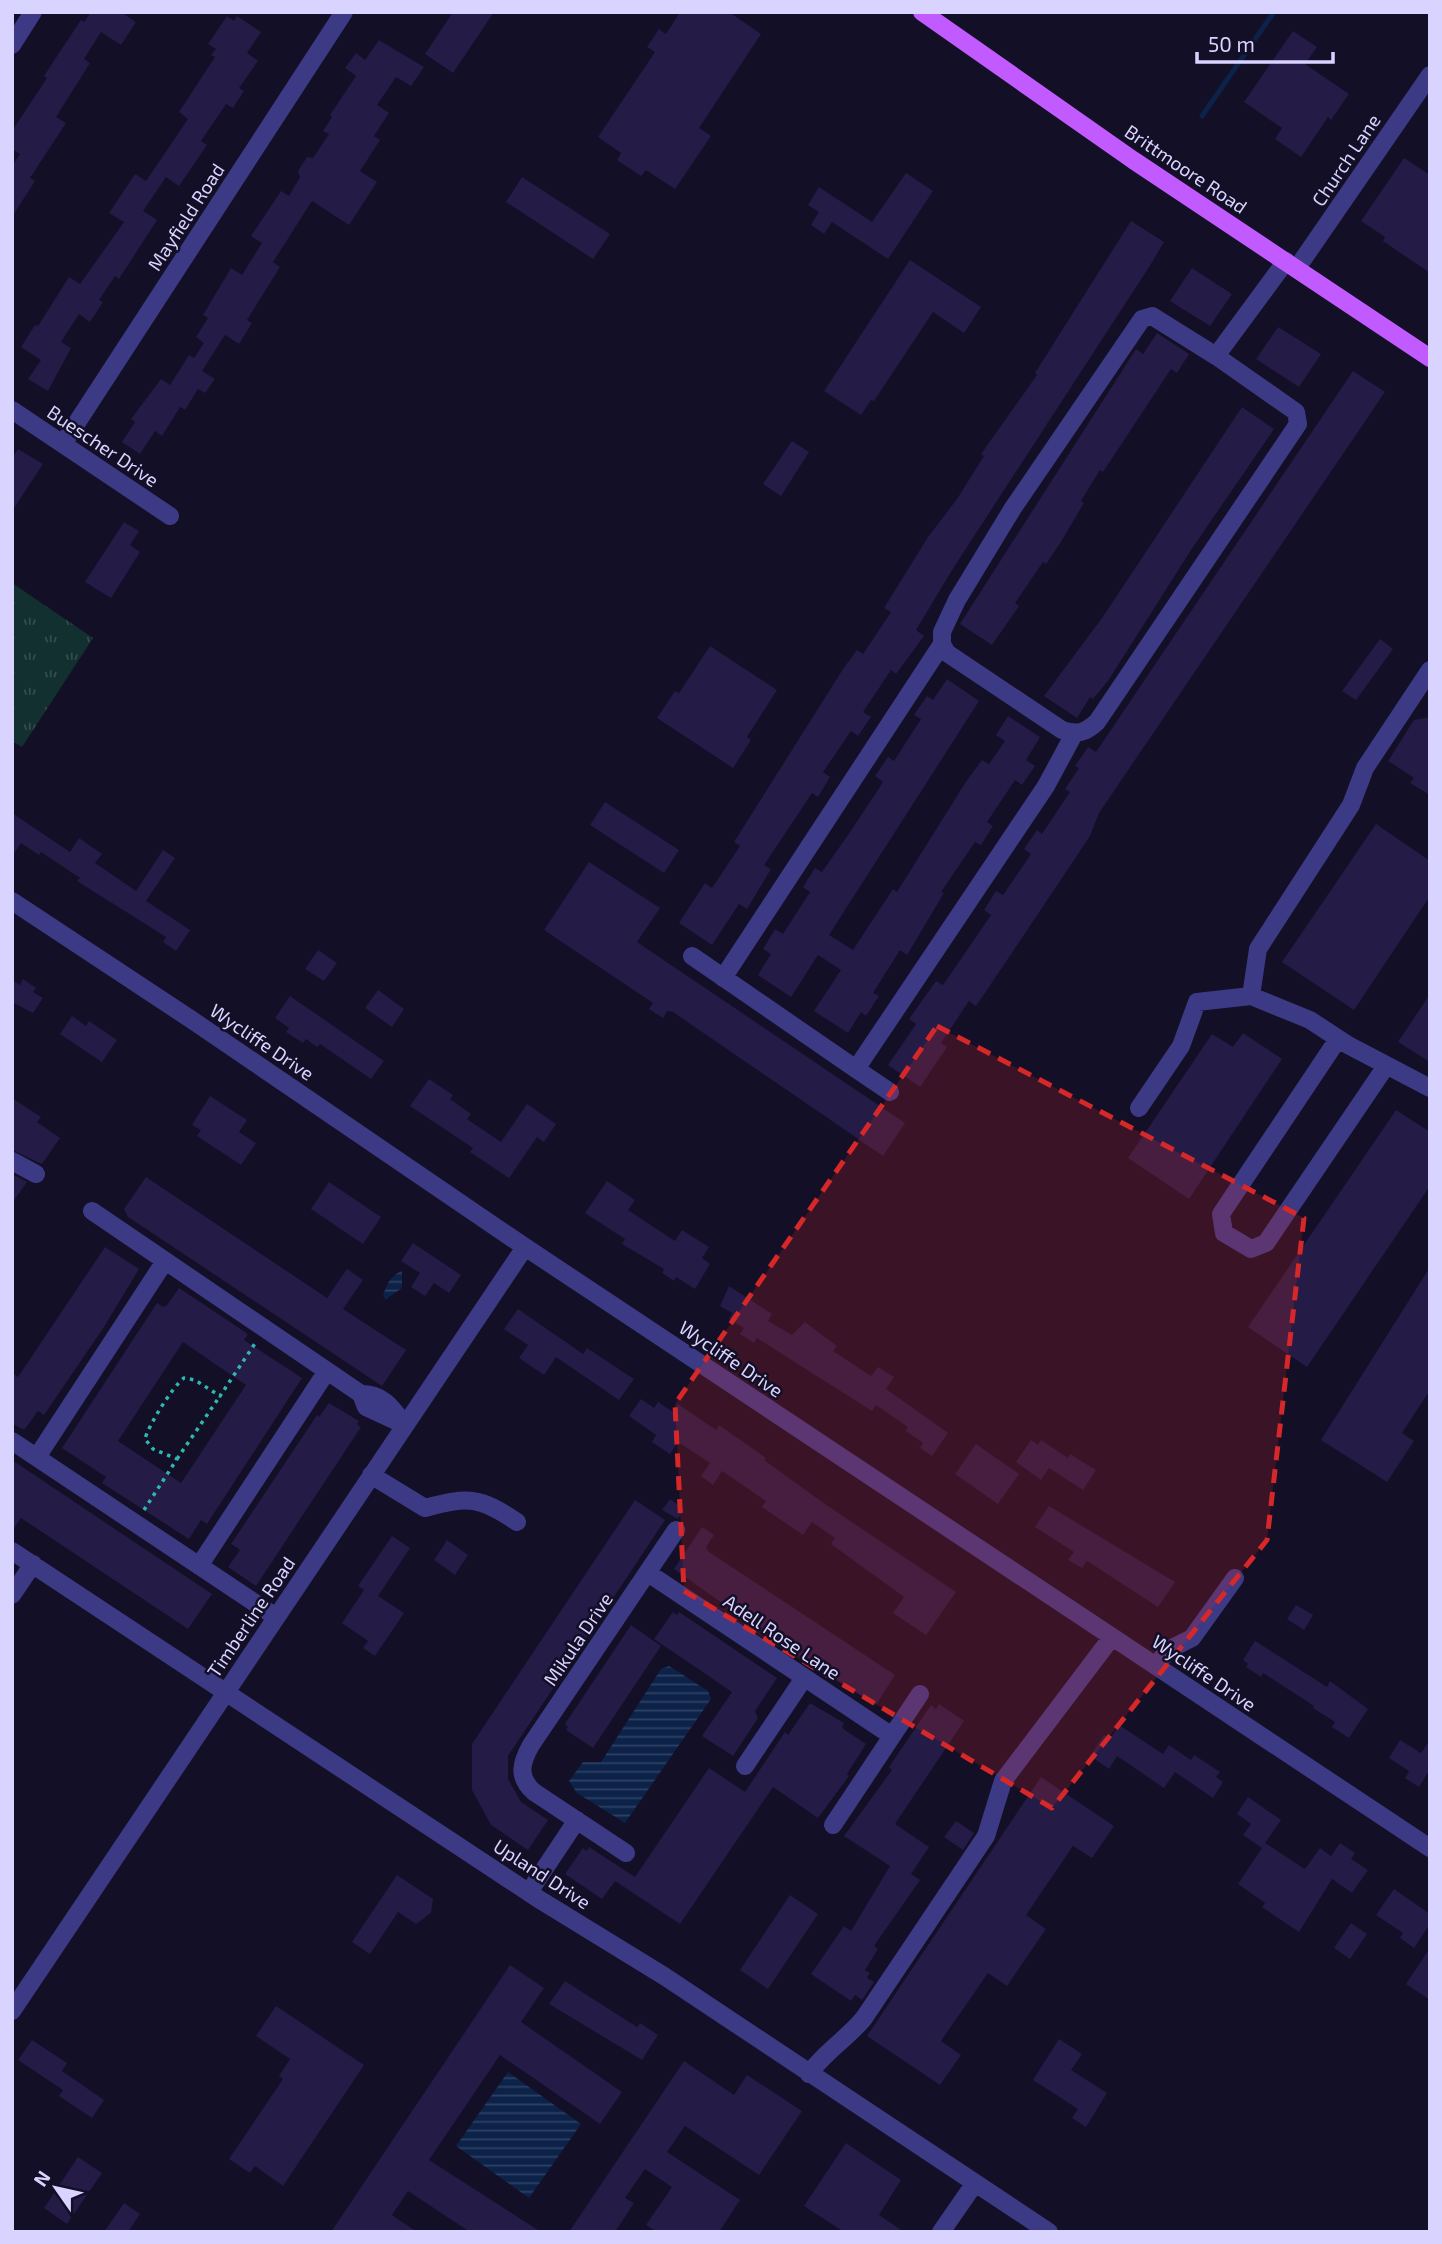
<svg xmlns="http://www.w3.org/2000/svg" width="1442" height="2244" font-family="'Exo 2',sans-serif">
  <defs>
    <pattern id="grass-tufts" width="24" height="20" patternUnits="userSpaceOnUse" patternTransform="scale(1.75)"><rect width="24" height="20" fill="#12302f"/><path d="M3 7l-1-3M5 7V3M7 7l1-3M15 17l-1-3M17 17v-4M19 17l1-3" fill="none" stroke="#344d4e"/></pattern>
    <pattern id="water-rules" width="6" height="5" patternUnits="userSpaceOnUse" patternTransform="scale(1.75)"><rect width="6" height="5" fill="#0c2248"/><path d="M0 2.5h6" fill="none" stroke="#2f4163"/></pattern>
  </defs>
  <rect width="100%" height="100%" fill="#130f26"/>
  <path fill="url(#grass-tufts)" d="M12,583L93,638L22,747L12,741Z"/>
  <path fill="url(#water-rules)" d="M402,1271V1288L386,1299L383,1296C386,1285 391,1275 402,1271Z
    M669,1666L708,1691L711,1699L625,1823L577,1793L569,1781L583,1762H601L661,1669Z
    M508,2072L581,2124L529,2198L456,2146Z"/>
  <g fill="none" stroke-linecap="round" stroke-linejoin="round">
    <path stroke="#0c2248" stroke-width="5" d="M1202,116L1274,12"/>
  </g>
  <path fill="#241b47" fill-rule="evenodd" d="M91,12H121L136,22L121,45L101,32L84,59L90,63L56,117L66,123L30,178L35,181L12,217V166L20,154L12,149V131L47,78L44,76L57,56L81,20L84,22Z
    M453,12H494L453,73L425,54Z
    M680,12H729L761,34L699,128L711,136L675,189L646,170L641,176L617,160L621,153L598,137L655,52L647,47L659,29L666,34Z
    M227,16L234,21L237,16L261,32L247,53L258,61L239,88L244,91L233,108L226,104L201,141L207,145L179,186L166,177L143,211L157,220L119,279L115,276L99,300L103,302L90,322L79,314L61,342L71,348L48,391L28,379L41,360L21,347L35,325L38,326L69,277L80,284L124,222L109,213L135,174L146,181L188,119L179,112L215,57L211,55L216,49L208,44Z
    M1293,31L1317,47L1305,64L1349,94L1331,120L1328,117L1301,157L1275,139L1282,128L1244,102Z
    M379,40L424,67L411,86L396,77L377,105L389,113L374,136L380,140L360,171L377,182L349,225L312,201L273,262L280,267L247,320L252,323L239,344L225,335L202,371L215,379L205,393L198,389L185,410L180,407L162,436L155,431L140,454L122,442L135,422L131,419L161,379L170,385L189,355L194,358L204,343L196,337L208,318L203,315L231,268L242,275L262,243L251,236L281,191L289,196L300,177L298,171L307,157L313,158L329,134L323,131L332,117L330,115L356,76L345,68L356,53L365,60Z
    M1404,158L1430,175V273L1383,241L1385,237L1361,221Z
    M906,173L933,191L888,259L832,222L824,234L811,225L819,212L808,205L819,187L872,222Z
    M522,177L610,234L593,259L506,202Z
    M1131,221L1164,242L1151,264L954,567L916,630L924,636L896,674L891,670L863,712L871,717L858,736L851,731L823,772L830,777L818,797L812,793L764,865L771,869L747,909L739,904L712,945L679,923L705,883L712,888L740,846L734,842L843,669L857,650L863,654L891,612L884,608L928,537L957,499L984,456L981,454L1037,375L1035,373Z
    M910,260L981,307L964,333L933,312L874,401L871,400L861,415L824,391Z
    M1192,268L1232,294L1210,326L1170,301Z
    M1278,327L1321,354L1299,387L1256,359Z
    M1157,333L1189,354L1177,373L1171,369L1103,472L1100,470L1081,501L1084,503L1059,545L1046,564L1043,562L1015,603L1019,606L992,645L960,624L1136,349L1143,354Z
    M1353,371L1385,392L1099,813L1090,836L989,987L976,1006L969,1001L941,1043L947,1047L920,1087L888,1065L916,1024L909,1019L936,981L943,985L991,915L984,910L996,891L1003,895L1031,854L1024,849L1037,830L1042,834L1070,792L1065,789L1079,768L1075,766L1088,747L1096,752Z
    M1242,407L1274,429L1191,550L1108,681L1093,699L1090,697L1077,718L1044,696L1102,618Z
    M792,441L809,452L781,496L763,484Z
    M18,449L43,464L12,511V458Z
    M124,522L139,531L130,545L140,552L111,598L85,582Z
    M1380,639L1393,649L1356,700L1342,691Z
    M710,646L777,690L747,737L751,740L733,768L657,718L675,691L679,693Z
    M947,679L979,701L829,935L853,950L893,889L897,892L967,780L982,760L989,764L1005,741L996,735L1008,716L1040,737L1026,760L1035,766L1022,785L1015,780L987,822L993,826L981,845L975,842L941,892L944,893L907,955L900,950L873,993L879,996L866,1016L861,1012L848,1033L814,1011L841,970L818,955L791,997L758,975L771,954L763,949L775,929L783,934L810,892L803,887L815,868L822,872L850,832L883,782L875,776L888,757L894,761L921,719L914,715L927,696L933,700Z
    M1430,717V795L1410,783L1414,778L1388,761L1414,720Z
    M605,802L679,850L664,873L590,825Z
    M12,813L70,852L79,838L102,854L95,863L136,891L163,850L175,858L146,901L190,930L176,951L163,942L166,937L77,881L80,878L41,852L39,855L21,843L12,856Z
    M1376,824L1430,861V896L1354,1010L1282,962Z
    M589,862L660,908L637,942L905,1123L883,1156L673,1012L667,1011L663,1018L649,1009L653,1003L544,930Z
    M318,950L337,963L324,981L305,969Z
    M23,979L36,988L33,992L43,998L33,1013L12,1002V980L20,985Z
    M378,990L404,1009L392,1027L365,1008Z
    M1430,994V1062L1398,1042Z
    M290,996L384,1061L371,1079L320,1044L317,1047L306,1039L303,1043L286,1032L289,1028L275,1018Z
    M72,1016L86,1026L89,1021L117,1040L102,1062L60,1034Z
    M1243,1033L1282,1059L1189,1199L1128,1158L1212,1034L1233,1047Z
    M429,1079L453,1095L450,1099L471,1114L467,1119L501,1142L527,1104L556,1124L544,1142L537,1137L509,1178L470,1152L473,1148L410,1106Z
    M210,1096L247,1120L239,1132L256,1143L241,1165L197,1136L201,1130L192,1125Z
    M12,1098L41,1117L37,1122L60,1138L42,1164L12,1150Z
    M1396,1110L1430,1132V1186L1307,1367L1248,1327Z
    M12,1174L27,1182L12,1203Z
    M146,1177L327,1298L347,1269L363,1280L343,1309L406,1350L382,1386L128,1217L124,1209Z
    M607,1181L635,1200L628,1210L675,1241L682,1230L709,1247L702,1258L710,1264L695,1289L676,1277L674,1281L662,1273L664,1269L622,1244L625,1239L585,1213Z
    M329,1182L381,1217L363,1244L311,1209Z
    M413,1243L461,1275L449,1293L434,1283L425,1296L411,1287L420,1273L401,1261Z
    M105,1247L139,1269L104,1327L44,1415L38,1411L25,1429H22L12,1423V1373L18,1377Z
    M1430,1267V1390L1402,1433L1414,1441L1387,1482L1321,1440Z
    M729,1286L772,1314L768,1321L792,1335L805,1322L837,1346L833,1351L871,1376L878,1367L894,1377L886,1389L948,1433L932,1456L920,1448L923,1443L906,1431L908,1427L876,1405L872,1411L757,1338L754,1343L740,1334L744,1328L729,1319L732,1313L720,1306Z
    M179,1288L248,1334L244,1340L302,1378L207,1524L201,1520L189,1539L102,1483L106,1477L62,1448L157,1303L163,1307L167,1305ZM183,1342L246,1385L181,1483L118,1441Z
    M518,1309L583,1354L587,1348L634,1379L619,1400L556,1357L544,1375L519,1358L528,1345L504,1329Z
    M641,1399L654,1408L658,1402L673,1412L678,1404L716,1430L719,1425L766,1458L764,1460L825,1504L956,1592L926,1635L893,1613L904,1597L831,1544L835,1538L812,1522L803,1535L762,1507L766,1501L722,1471L713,1485L701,1476L710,1463L678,1442L670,1454L652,1442L656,1435L629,1416Z
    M329,1403L359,1421L357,1424L361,1427L256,1586L228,1567L240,1550L231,1544L317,1415L319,1417Z
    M1031,1440L1038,1445L1041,1440L1068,1458L1070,1454L1096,1470L1083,1490L1049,1468L1041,1480L1016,1462Z
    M976,1444L1019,1474L998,1504L955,1474Z
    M12,1460L212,1594L188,1629L21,1518L12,1531Z
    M670,1499L684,1509L678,1519L662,1510Z
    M635,1500L665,1520L508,1756V1779L521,1802L548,1820L528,1850L491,1825L472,1790V1744Z
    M1049,1506L1175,1582L1158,1607L1087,1561L1082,1568L1068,1560L1074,1552L1035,1527Z
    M702,1527L714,1535L706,1547L709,1552L895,1675L876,1705L770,1637L674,1569Z
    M392,1536L410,1548L378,1596L404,1613L375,1656L363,1648L368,1641L342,1623L364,1590L358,1586Z
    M447,1540L468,1555L455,1575L434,1560Z
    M1296,1605L1313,1615L1304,1630L1287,1619Z
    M673,1612L677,1615L679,1612L777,1678L755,1711L758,1718L733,1756L702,1736L732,1692L654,1639Z
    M631,1625L661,1646L593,1748L566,1730L568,1727L565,1724Z
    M1255,1641L1327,1687L1330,1681L1368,1709L1349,1738L1332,1727L1335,1722L1313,1708L1314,1706L1263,1673L1261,1677L1246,1667L1248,1664L1243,1660Z
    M810,1703L844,1723L842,1727L845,1730L866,1744L847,1774L849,1776L818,1818L773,1787L680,1924L615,1881L602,1899L565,1874L583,1848L587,1851L589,1847L635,1877L709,1768L745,1792L785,1732L788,1735Z
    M939,1704L964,1721L895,1824L929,1847L911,1874L920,1880L874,1946L878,1949L865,1970L870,1973L867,1978L874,1982L862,2000L855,1995L851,2001L811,1974L844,1926L851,1931L890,1866L844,1836L892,1770L889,1767L931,1705L936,1709Z
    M1119,1725L1163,1754L1169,1745L1191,1760L1194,1755L1220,1772L1216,1777L1223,1782L1213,1798L1175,1772L1164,1788L1117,1756L1109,1769L1090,1756L1104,1735L1110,1739Z
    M1400,1740L1421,1753L1430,1740V1769L1419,1787L1405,1778L1409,1771L1389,1758Z
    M1041,1777L1114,1826L1092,1858L1073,1846L1026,1915L1046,1929L1007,1986L988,1973L941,2041L961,2055L940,2085L867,2036Z
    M1248,1797L1281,1820L1265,1843L1305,1869L1320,1848L1331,1856L1340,1843L1355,1853L1351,1859L1368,1870L1352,1893L1332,1879L1299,1932L1262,1907L1265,1903L1238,1884L1262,1848L1243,1835L1251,1824L1237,1814Z
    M956,1821L974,1833L963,1850L944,1837Z
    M397,1875L433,1899L431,1913L416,1924L398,1912L370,1954L352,1942Z
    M1394,1889L1430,1914V1924L1414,1948L1400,1938L1403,1933L1376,1915Z
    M790,1895L818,1914L768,1989L740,1970Z
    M1351,1923L1367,1934L1350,1959L1334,1948Z
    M1430,1948V2000L1406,1984Z
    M510,1965L544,1988L521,2022L622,2092L600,2124L500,2055L429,2160L541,2232H470L408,2191L392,2215L417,2232H331Z
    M565,1981L637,2027L640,2023L658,2035L642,2060L549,2004Z
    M276,2006L364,2065L283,2186L255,2166L250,2173L229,2159L283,2079L279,2076L290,2059L256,2036Z
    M1059,2039L1082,2054L1071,2070L1107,2093L1086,2127L1072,2118L1078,2109L1033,2080Z
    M32,2040L67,2063L62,2071L104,2100L92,2118L59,2096L63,2090L18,2060Z
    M684,2061L734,2095L747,2075L802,2111L759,2175L685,2126L667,2152L740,2200L719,2232H657L646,2225L672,2187L645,2169L625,2198L634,2203L615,2232H569Z
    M846,2143L901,2180L879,2215L904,2232H844L804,2206Z
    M78,2157L102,2173L67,2224L44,2208Z
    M124,2203L140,2214L128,2232H104Z"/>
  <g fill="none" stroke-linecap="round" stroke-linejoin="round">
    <path stroke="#2fb8b0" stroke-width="3.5" stroke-dasharray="3.5 5" stroke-linecap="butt" d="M177,1459L220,1396
      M144,1510L177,1459L153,1449L145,1439C148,1426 173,1386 184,1378L195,1380L220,1396L256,1342"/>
    <path stroke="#3d3a85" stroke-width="18" d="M12,45L33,12
      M1297,268L1430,75
      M1216,356L1152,316L1142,319L1013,508L957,600L942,632V644L947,653L1062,730C1077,735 1085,733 1097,722L1298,424L1296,412L1216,356L1286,261
      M12,410L170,516
      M63,444L344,12
      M1430,670L1365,768L1351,805L1258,949L1251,996L1310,1020L1348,1045L1430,1088
      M12,901L192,1020L525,1247L1430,1848
      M692,956L856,1069L1046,786L1074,734
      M723,978L942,644
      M1338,1039L1221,1214L1224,1233L1251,1249L1266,1243L1386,1066
      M856,1069L890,1092
      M1139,1108L1181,1046L1197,1002L1251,996
      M12,1161L36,1174
      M92,1211L361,1394
      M361,1394C384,1394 392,1408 405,1425L366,1407Z
      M12,1441L276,1617
      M37,1457L165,1261
      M371,1475L425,1508C469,1496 480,1497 517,1522
      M12,1551L537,1898L664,1976L1049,2232
      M199,1566L327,1371
      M648,1573L892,1736
      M12,1595L33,1564
      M1156,1666L1168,1650L1192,1638L1235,1578
      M745,1766L804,1678
      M833,1825L920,1694
      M626,1853L534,1792C517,1777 521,1763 531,1745L676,1530
      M529,1892L577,1820
      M12,2011L525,1247
      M809,2074C824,2052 847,2039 864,2018L986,1836L1003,1781L1112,1637
      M941,2232L975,2183"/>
    <path stroke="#c25bff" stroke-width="18" d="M922,12L1133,160L1430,358"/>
  </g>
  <path fill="#d62828" fill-opacity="0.2" stroke="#d62828" stroke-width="5" stroke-dasharray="14 9" stroke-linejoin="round" d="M937,1026L1304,1218L1267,1540L1052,1808L684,1591L675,1404Z"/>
  <g text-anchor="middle" stroke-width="5" stroke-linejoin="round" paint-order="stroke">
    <g font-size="19" fill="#d9d4ff" stroke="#130f26">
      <text transform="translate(1346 160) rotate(-56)" y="7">Church Lane</text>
      <text transform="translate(1186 169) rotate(34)" y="7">Brittmoore Road</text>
      <text transform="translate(186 217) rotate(-57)" y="7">Mayfield Road</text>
      <text transform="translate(103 446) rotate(34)" y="7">Buescher Drive</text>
      <text transform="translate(262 1042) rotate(34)" y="7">Wycliffe Drive</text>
      <text transform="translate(731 1359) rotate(34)" y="7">Wycliffe Drive</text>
      <text transform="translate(251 1617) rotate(-56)" y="7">Timberline Road</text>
      <text transform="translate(782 1637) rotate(34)" y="7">Adell Rose Lane</text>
      <text transform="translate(578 1639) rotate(-56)" y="7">Mikula Drive</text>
      <text transform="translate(1204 1673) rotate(34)" y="7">Wycliffe Drive</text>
      <text transform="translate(542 1874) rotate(33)" y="7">Upland Drive</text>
    </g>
  </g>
  <rect width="1442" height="2244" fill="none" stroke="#d9d4ff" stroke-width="28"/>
  <g transform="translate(56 2188) rotate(304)" stroke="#130f26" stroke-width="5" paint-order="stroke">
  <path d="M0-5L12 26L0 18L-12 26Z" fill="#d9d4ff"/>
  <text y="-10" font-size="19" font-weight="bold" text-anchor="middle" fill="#d9d4ff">N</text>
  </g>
  <path d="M1197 52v10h136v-10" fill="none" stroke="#d9d4ff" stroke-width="3.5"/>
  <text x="1208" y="52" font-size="21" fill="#d9d4ff" stroke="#130f26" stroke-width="5" paint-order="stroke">50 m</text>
</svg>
